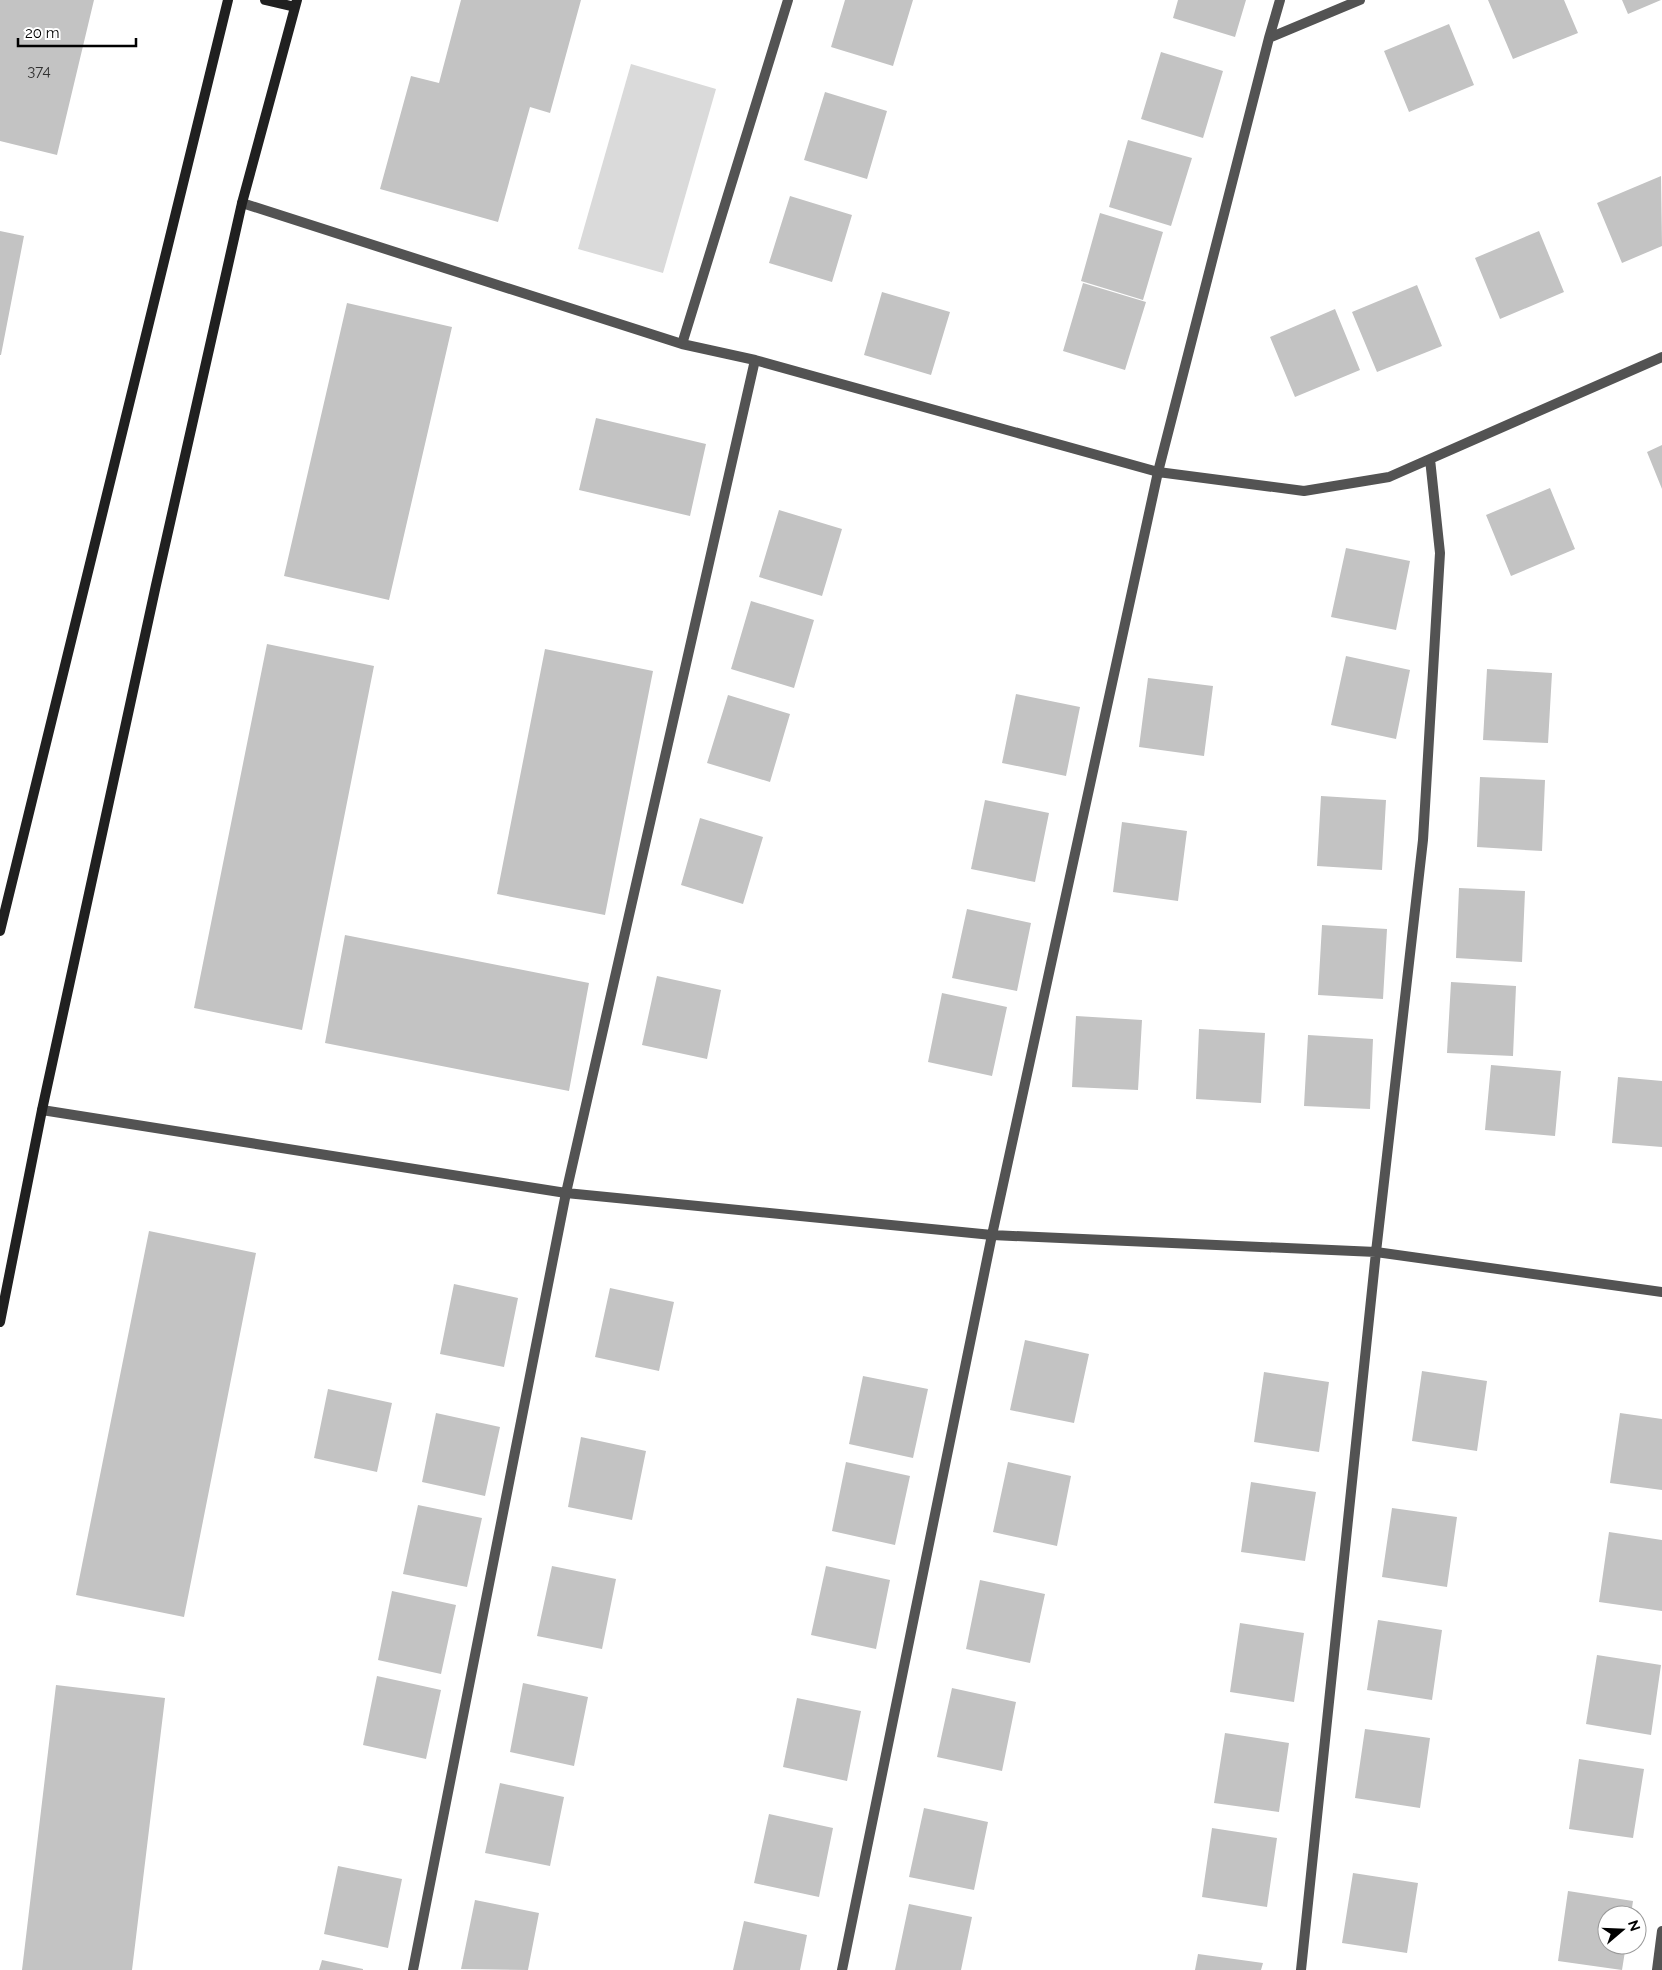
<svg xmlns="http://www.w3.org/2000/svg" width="1662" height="1970" font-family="Raleway,sans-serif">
  <rect width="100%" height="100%" fill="#fff"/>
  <path fill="#dadada" d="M631,64L716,89L663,273L578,249Z"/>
  <path fill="#c3c3c3" d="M0,0H94L57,155L0,141Z
    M461,0H581L550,113L530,107L498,222L380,189L411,76L439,83Z
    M845,0H913L893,66L831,47Z
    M1178,0H1246L1235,37L1173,18Z
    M1488,0H1564L1578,33L1513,59Z
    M1622,0H1661L1628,14Z
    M1449,24L1474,85L1409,112L1384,51Z
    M1161,52L1223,71L1203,138L1141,119Z
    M825,92L887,111L867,179L804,160Z
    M1128,140L1192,158L1171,226L1109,207Z
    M1661,176L1662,246L1622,263L1597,203Z
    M790,196L852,215L832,282L769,263Z
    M1100,213L1163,232L1143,300L1081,281Z
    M0,231L24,236L1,355H0Z
    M1539,231L1564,292L1500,319L1475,258Z
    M1083,283L1146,302L1125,370L1063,351Z
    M1417,285L1442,346L1377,372L1352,312Z
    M882,292L950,312L931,375L864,355Z
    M347,303L452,327L389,600L284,576Z
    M1335,309L1360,370L1295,397L1270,337Z
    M596,418L706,444L690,516L579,490Z
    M1662,445V489L1647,452Z
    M1550,488L1575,549L1511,576L1486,515Z
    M779,510L842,529L822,596L759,577Z
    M1346,548L1410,561L1396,630L1331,617Z
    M751,601L814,620L794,688L731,669Z
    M267,644L374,666L302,1030L194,1008Z
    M545,649L653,671L605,915L497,894Z
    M1346,656L1410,670L1396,739L1331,725Z
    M1487,669L1552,673L1548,743L1483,740Z
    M1148,678L1213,686L1204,756L1139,747Z
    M1016,694L1080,707L1066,776L1002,763Z
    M728,695L790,714L770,782L707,763Z
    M1480,777L1545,780L1542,851L1477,847Z
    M1321,796L1386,800L1382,870L1317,866Z
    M985,800L1049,813L1035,882L971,869Z
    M700,818L763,837L743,904L681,885Z
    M1122,822L1187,831L1178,901L1113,892Z
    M1459,888L1525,891L1522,962L1456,958Z
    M967,909L1031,923L1017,991L952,978Z
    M1322,925L1387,929L1383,999L1318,995Z
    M345,935L589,983L569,1091L325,1043Z
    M657,976L721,990L707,1059L642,1045Z
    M1451,982L1516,986L1513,1056L1447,1053Z
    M942,993L1007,1007L992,1076L928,1062Z
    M1076,1016L1142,1020L1138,1090L1072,1087Z
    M1199,1029L1265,1033L1261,1103L1196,1099Z
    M1308,1035L1373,1039L1370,1109L1304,1106Z
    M1491,1065L1561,1071L1555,1136L1485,1130Z
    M1618,1077L1662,1081V1147L1612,1143Z
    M149,1231L256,1253L184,1617L76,1595Z
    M454,1284L518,1298L504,1367L440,1354Z
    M610,1288L674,1302L659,1371L595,1357Z
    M1025,1340L1089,1354L1074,1423L1010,1410Z
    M1422,1371L1487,1381L1477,1451L1412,1441Z
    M1264,1372L1329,1382L1319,1452L1254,1442Z
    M863,1376L928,1389L913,1458L849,1444Z
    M328,1389L392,1403L377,1472L314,1458Z
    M436,1413L500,1427L485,1496L422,1482Z
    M1620,1413L1662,1419V1490L1610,1483Z
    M581,1437L646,1451L632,1520L568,1507Z
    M846,1462L910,1476L895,1545L832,1531Z
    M1008,1462L1071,1476L1057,1546L993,1532Z
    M1251,1482L1316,1492L1305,1561L1241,1552Z
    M418,1505L482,1518L467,1587L403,1574Z
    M1392,1508L1457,1517L1447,1587L1382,1577Z
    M1609,1532L1662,1540V1611L1599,1602Z
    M552,1566L616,1579L602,1649L537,1636Z
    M826,1566L890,1580L876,1649L811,1635Z
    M980,1580L1045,1594L1030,1663L966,1649Z
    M392,1591L456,1605L441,1674L378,1660Z
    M1378,1620L1442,1630L1432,1700L1367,1690Z
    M1240,1623L1304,1633L1294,1702L1230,1692Z
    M1597,1655L1661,1665L1651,1735L1586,1724Z
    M377,1676L441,1690L426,1759L363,1745Z
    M523,1683L588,1697L574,1766L510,1752Z
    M56,1685L165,1698L132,1970H22Z
    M952,1688L1016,1702L1002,1771L937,1757Z
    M797,1698L861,1711L847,1781L783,1767Z
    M1365,1729L1430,1738L1420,1808L1355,1798Z
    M1225,1733L1289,1743L1279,1812L1214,1803Z
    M1579,1759L1644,1769L1633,1838L1569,1829Z
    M500,1783L564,1797L550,1866L485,1853Z
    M924,1808L988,1822L974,1890L909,1877Z
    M769,1814L833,1828L819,1897L754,1883Z
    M1212,1828L1277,1838L1267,1907L1202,1897Z
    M338,1866L402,1879L388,1948L324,1934Z
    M1353,1873L1418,1883L1407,1953L1342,1943Z
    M1568,1891L1633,1901L1631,1915H1607V1945H1626L1622,1970L1558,1961Z
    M475,1900L539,1913L528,1970L461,1969Z
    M909,1904L972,1917L961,1970H895Z
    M744,1921L807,1935L800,1970H733Z
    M1198,1954L1263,1963L1261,1970H1195Z
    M322,1960L363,1969V1970H319Z"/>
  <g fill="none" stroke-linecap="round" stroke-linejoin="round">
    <path stroke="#535353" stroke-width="10" d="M1269,38L1360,0
      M242,203L682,344L755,360L1158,472L1304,491L1389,477L1662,357
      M682,344L788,0
      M42,1110L566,1193L992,1235L1376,1252L1662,1292
      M413,1970L566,1193L755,360
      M842,1970L992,1235L1158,472L1269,38L1280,0
      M1301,1970L1376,1252L1423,840L1440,553L1430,459
      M1657,1970L1662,1931"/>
    <path stroke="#202020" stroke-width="10" d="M265,0L295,7
      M0,931L228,0
      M0,1322L42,1110L156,585L242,203L297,0"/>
  </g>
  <g text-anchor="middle" stroke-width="4" stroke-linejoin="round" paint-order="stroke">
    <g font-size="15" fill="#313131">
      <text x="39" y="76">374</text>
    </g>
  </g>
  <g transform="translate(1622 1930) rotate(71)"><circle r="24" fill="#ffffff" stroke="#999999"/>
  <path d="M0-4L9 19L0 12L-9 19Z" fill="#000000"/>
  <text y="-8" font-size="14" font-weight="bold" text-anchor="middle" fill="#000000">N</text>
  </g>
  <path d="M18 38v8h118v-8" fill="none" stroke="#000000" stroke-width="2.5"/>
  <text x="25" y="38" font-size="15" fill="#000000" stroke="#ffffff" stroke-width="4" paint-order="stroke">20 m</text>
</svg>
